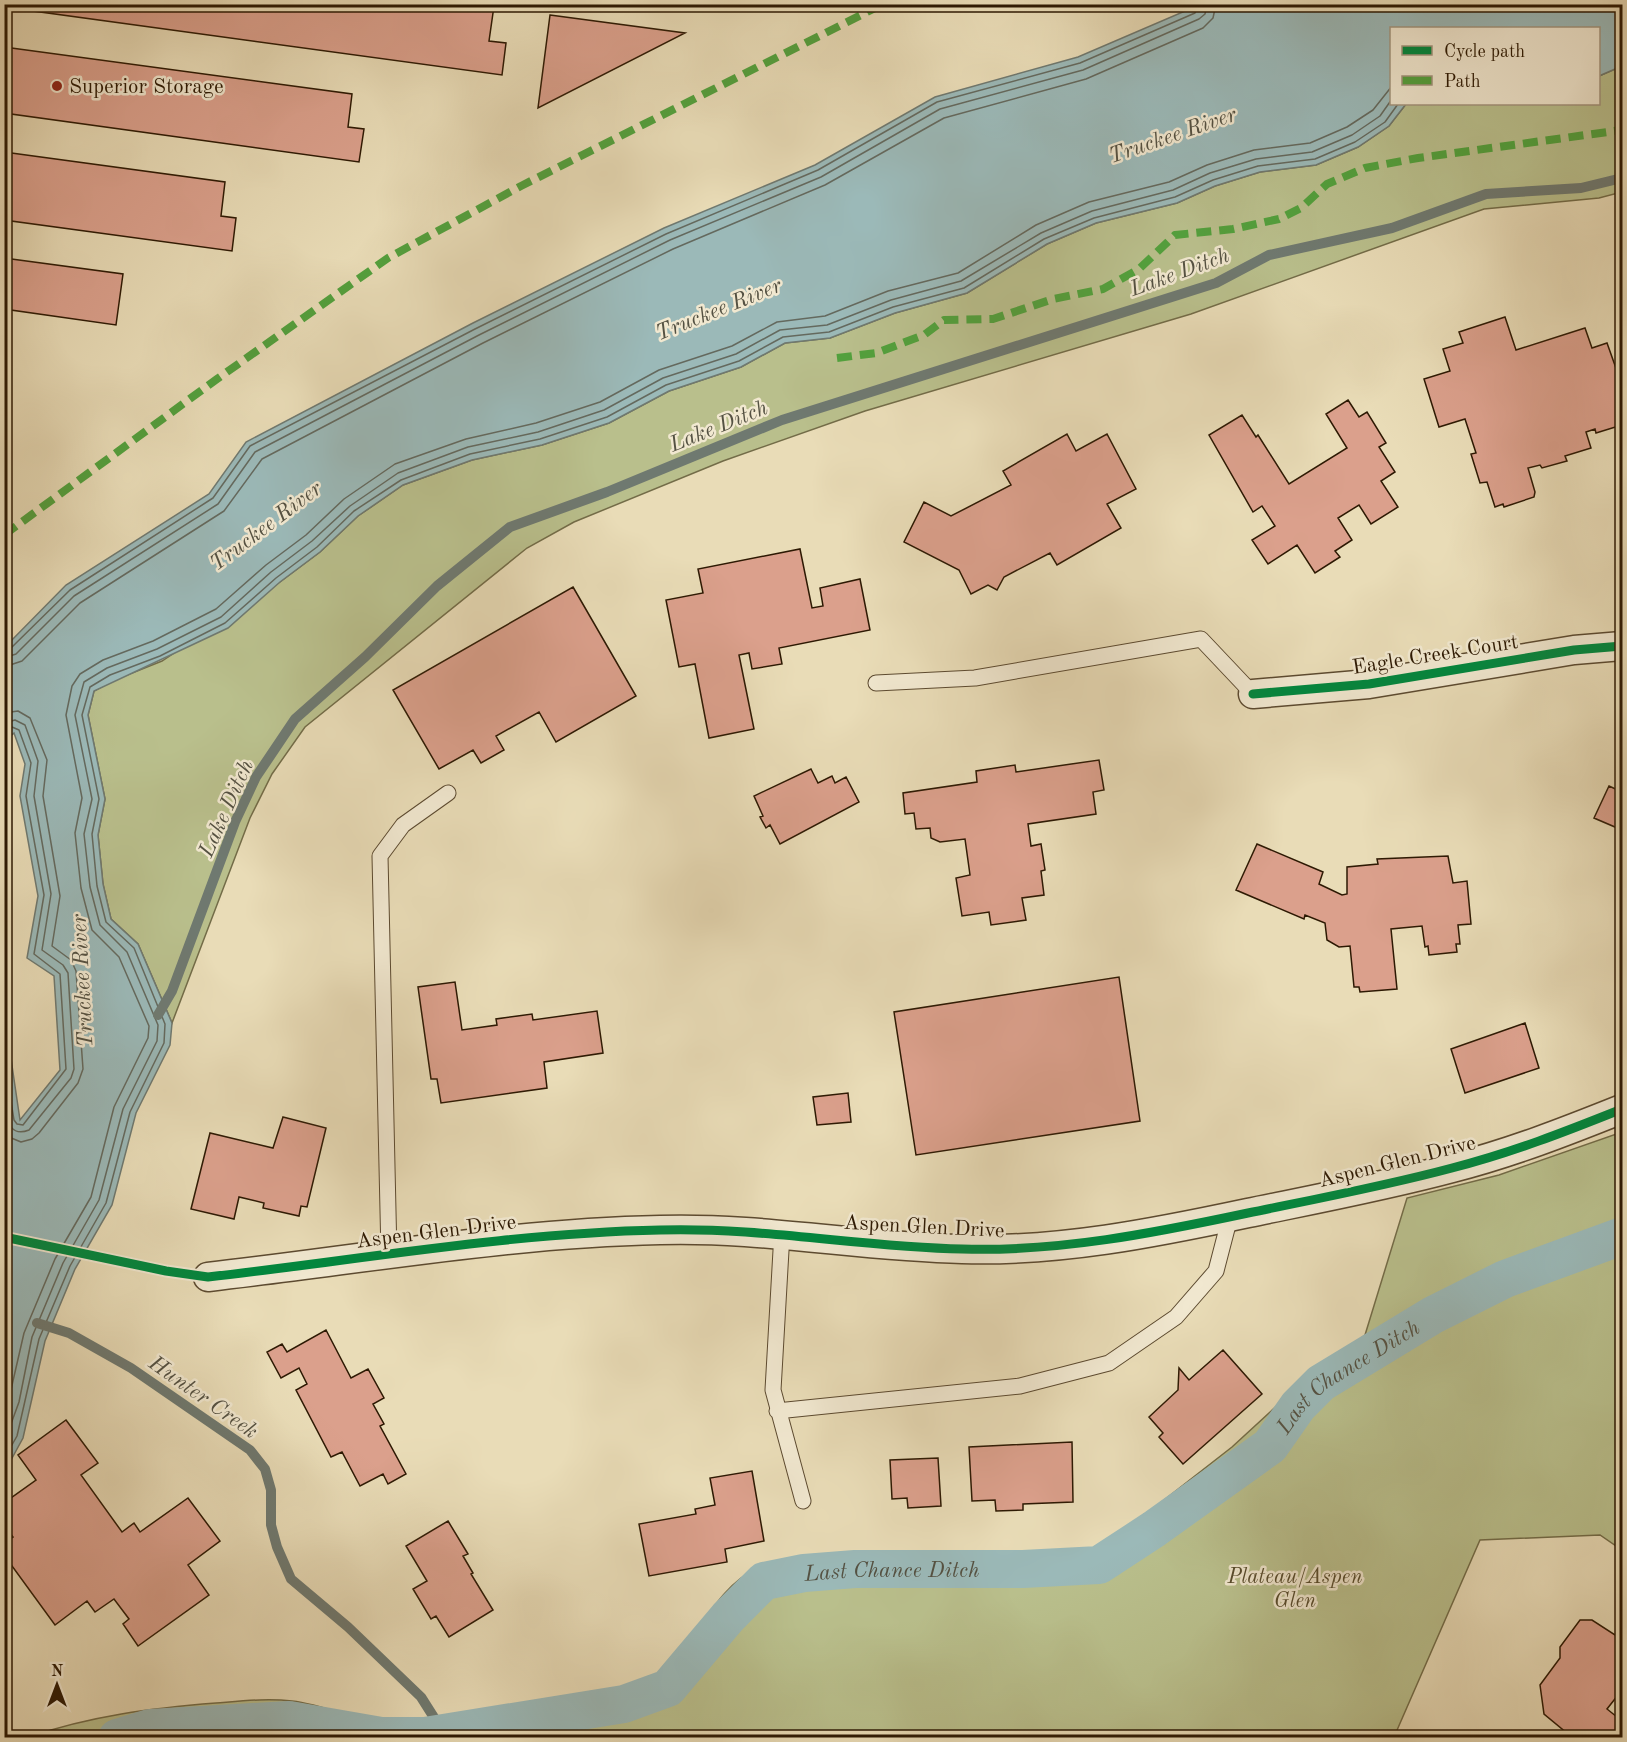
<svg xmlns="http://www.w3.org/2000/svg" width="1627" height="1742" font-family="'Old Standard TT',serif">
  <rect width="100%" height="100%" fill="#e9dcb7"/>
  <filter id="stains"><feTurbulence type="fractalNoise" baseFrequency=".00333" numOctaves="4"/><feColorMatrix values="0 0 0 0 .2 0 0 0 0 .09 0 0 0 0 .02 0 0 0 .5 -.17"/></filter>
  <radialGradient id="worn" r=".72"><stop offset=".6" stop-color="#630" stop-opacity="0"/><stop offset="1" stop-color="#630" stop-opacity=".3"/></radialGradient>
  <path fill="#b9bf8c" stroke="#736c48" stroke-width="1.5" d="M1622,66V192L1599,198L1484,209L1191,314L865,411L723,461L574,522L527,548L305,727L272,774L250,818L172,1023L138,944L111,919L103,884L98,835L105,799L88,715L94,691L112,681L162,661L280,582L320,552L358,516L403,485L472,460L542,445L609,423L669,391L741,367L785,343L830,338L895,313L967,293L1047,244L1096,223L1177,203L1215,186L1260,172L1316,165L1358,147L1389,126L1406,104H1598L1599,76Z
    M1622,1132V1550L1600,1535L1480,1540L1394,1737H29C90,1716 152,1708 216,1703C241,1701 267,1698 292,1701C329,1705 365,1726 402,1727C457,1728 527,1711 581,1699C604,1694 634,1690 654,1677C696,1650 710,1591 756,1569C773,1560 794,1559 813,1557L1072,1552L1091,1549L1132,1525L1232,1447L1294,1390L1365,1335L1407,1198L1499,1175Z"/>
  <path fill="#9bb9b8" stroke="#6f7970" stroke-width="1.5" d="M1199,5H1622V66L1599,76L1598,28H1392V104H1406L1389,126L1358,147L1316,165L1260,172L1215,186L1177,203L1096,223L1047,244L967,293L895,313L830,338L785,343L741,367L669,391L609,423L542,445L472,460L403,485L358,516L320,552L280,582L228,628L94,691L88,715L105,799L98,835L103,884L111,919L138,944L172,1023L170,1045L136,1113L112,1205L75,1269L45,1341L23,1438L5,1471V1018L20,1120L60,1070L54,976L27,958L38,896L20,796L25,764L14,733L5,741V647L66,585L209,494L246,442L473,323L664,228L815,165L935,97L1078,57Z"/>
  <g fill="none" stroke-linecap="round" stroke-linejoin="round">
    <path stroke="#64695e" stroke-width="1.5" d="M4,650L11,648L70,590L213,498L250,446L475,329L666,234L818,170L937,102L1080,63L1195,13L1199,4
      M4,658L16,654L74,596L218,504L255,452L479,335L670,240L821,177L940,109L1083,70L1199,19L1205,14L1207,4
      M4,667L22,661L80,603L224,511L262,459L483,343L673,249L825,185L944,118L1086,79L1203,28L1213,18L1216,4
      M4,713L18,711L30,718L47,760L43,796L60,896L52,946L71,960L76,971L83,1069L78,1083L39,1133L32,1139L21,1142L4,1135
      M4,723L15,720L25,725L38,761L34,796L51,894L42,950L63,965L68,973L74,1069L71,1078L29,1130C12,1137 7,1123 4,1109
      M4,733L12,727L19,730L31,763L26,796L44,895L34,954L60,974L66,1069L23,1125L17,1124L14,1120L4,1058
      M4,1420L24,1333L55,1259L91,1197L114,1107L148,1038L149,1026L119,957L92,930L81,888L75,833L82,798L66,715L72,686L80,674L103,660L153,641L216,609L266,565L306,535L344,499L395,464L466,439L536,423L600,402L659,370L732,346L777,322L825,316L888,291L958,273L1036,225L1089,202L1169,182L1207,165L1254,150L1310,143L1347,127L1373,110L1392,86
      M4,1443L19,1402L32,1337L63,1263L99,1200L123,1109L157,1041L158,1025L127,952L100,925L90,887L84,834L92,799L75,715L84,682L107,668L157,649L221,617L271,572L312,541L350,506L398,473L468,447L538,432L604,410L663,378L736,354L780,330L827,325L891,300L961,281L1041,233L1092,211L1173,190L1210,173L1256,159L1312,152L1352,135L1380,116L1392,99
      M4,1459L17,1436L39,1339L70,1266L106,1203L130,1112L164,1043L165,1024L134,948L106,922L97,886L92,834L99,799L82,715L90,687L110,675L160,656L225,623L276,578L317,547L354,511L401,480L470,454L540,439L607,417L666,385L739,361L783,337L829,332L893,307L964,288L1044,239L1094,218L1175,197L1213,180L1258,166L1315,159L1355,142L1385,122L1398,104"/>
    <path stroke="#6f7970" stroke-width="10" d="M158,1015L172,991L235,822L256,777L295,719L365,657L437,586L510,527L607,492L782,420L1216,283L1269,255L1392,228L1486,194L1581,188L1622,178
      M37,1323L69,1333L131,1368L250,1450L265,1469L271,1490V1525L277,1547L291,1579L348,1627L421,1697L447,1738"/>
    <path stroke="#9bb9b8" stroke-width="38" id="s1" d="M117,1738L150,1728L289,1720L381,1736H425L624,1704L668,1688L728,1617L764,1581L804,1573L855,1569H1023L1099,1565L1154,1529L1270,1446L1298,1406L1321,1383L1433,1315L1505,1279L1622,1236"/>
  </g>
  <path fill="#dba08c" stroke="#2d1903" stroke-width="1.5" d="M4,4H480L494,6L489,41L506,43L502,75L4,7Z
    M550,15L685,33L538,108Z
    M4,47L352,94L348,127L364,129L359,162L4,113Z
    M4,152L225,182L221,216L236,218L232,251L4,220Z
    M4,258L123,274L116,325L4,309Z
    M1505,317L1516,350L1585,328L1592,348L1607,343L1617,371L1620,370L1622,378V399L1620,400L1622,425L1596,433L1595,429L1586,432L1591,448L1565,456L1567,461L1542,468L1540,465L1528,468L1535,492L1534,497L1504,507L1503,504L1495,507L1487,482L1480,483L1471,454L1476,453L1465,419L1439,427L1424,379L1450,371L1443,349L1463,343L1459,332Z
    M1348,400L1359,417L1367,412L1386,443L1379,447L1395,472L1381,481L1398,507L1371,524L1359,505L1338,518L1352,540L1335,551L1340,557L1315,573L1297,545L1268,564L1252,540L1275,526L1262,506L1253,512L1209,435L1242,415L1256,437L1258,435L1289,484L1347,448L1326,414Z
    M1067,434L1076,451L1107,434L1136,489L1107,504L1121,528L1057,565L1050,553L1004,577L997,590L988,585L971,594L959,570L904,542L924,502L951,516L1011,485L1003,471Z
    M800,549L812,608L823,606L820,588L860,579L870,630L779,648L782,664L752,669L749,653L739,655L754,729L709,738L695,664L679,667L666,600L703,593L698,569Z
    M573,587L636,696L556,742L539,712L496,736L504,750L481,763L473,750L439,769L393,690Z
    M1099,760L1104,790L1093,792L1096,814L1028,824L1031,846L1041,844L1045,870L1041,871L1044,895L1022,898L1026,920L991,925L989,912L962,916L956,878L970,875L965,839L940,842L931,838L930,828L916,829L914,813L905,814L903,793L977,782L976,771L1015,765L1016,772Z
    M811,769L818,783L832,776L835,783L846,777L859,802L780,844L770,825L766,828L760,817L763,816L754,796Z
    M1609,786L1622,792V830L1594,818Z
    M1257,844L1323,872L1319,884L1342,895L1347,894V867L1378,864L1377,859L1448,856L1453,883L1467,881L1471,924L1458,925L1460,944H1456L1457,952L1429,955L1428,946L1425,947L1422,926L1391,929L1397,989L1360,992L1359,987H1354L1350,946L1339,947L1327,940L1325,923L1305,915L1304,919L1236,890Z
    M1119,977L1140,1121L916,1155L894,1012Z
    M455,982L462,1030L497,1025L496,1019L532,1014L533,1020L597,1011L603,1053L544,1062L547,1088L441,1103L437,1079H431L418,987Z
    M1525,1023L1539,1068L1465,1093L1451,1049Z
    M848,1093L851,1122L817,1125L813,1097Z
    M283,1117L326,1128L307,1207L301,1206L299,1216L263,1208L264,1203L239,1197L234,1219L191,1209L210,1133L273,1148Z
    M326,1330L351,1378L368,1369L384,1398L373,1404L384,1424L380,1426L406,1474L388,1484L383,1474L360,1486L342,1452L331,1457L296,1390L307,1384L299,1368L281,1378L267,1352L282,1344L287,1352Z
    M1223,1350L1262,1394L1183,1464L1159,1437L1163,1433L1149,1417L1178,1390L1179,1368L1189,1380Z
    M66,1420L98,1463L81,1475L122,1532L134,1523L140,1532L188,1498L220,1541L188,1565L209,1595L138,1646L123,1624L129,1619L114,1599L95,1612L87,1601L55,1625L4,1555V1543L13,1537L4,1525V1503L36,1480L18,1455Z
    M1072,1442L1073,1502L1023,1504V1510L996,1511L995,1500L972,1501L969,1447Z
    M938,1458L941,1506L908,1508L907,1498L892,1499L890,1460Z
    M752,1471L764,1541L725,1549L727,1562L649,1576L639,1524L696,1514L695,1509L715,1505L710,1478Z
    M448,1521L468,1554L463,1556L473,1573L471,1574L493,1610L449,1637L436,1616L431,1619L413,1589L427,1581L406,1546Z
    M1580,1620H1592L1615,1635L1622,1625V1690L1607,1709L1622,1721L1620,1738H1573L1544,1714L1540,1685L1560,1658V1647Z"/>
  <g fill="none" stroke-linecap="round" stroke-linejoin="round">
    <g stroke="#5c4a30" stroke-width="17">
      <path id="lane" d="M876,683L975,678L1201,639L1253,694
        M782,1233L773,1390L803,1501
        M389,1255L380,856L403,825L448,793
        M777,1411L1020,1386L1109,1363L1176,1317L1216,1271L1230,1217"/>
    </g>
    <g stroke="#5c4a30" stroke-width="31">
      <path id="street" d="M1253,694L1369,684L1574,650L1622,646
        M208,1277C358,1260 509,1233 660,1230C762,1227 861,1247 962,1249C1059,1252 1154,1233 1248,1213C1316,1199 1385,1186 1452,1168C1511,1153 1567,1131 1622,1109"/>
    </g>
    <use href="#lane" stroke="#f1e8d0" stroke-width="15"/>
    <use href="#street" stroke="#f1e8d0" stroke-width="28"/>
    <path stroke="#52a13d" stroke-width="8" stroke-dasharray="15 8" stroke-linecap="butt" d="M837,358L876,353L924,335L944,320L993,319L1053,299L1103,289L1139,269L1175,235L1233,229L1279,219L1301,208L1327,184L1365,168L1418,158L1622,130
      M4,535L217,379L388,258L521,186L883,4"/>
    <g stroke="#f1e8d0" stroke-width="13">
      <path id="cycleway" d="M1253,694L1369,684L1574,650L1622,646
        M4,1237L166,1271L208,1277C358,1260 509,1233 660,1230C762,1227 861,1247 962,1249C1059,1252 1154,1233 1248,1213C1316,1199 1385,1186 1452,1168C1511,1153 1567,1131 1622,1109"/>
    </g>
    <use href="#cycleway" stroke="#00873e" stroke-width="9"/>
  </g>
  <circle fill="#8f2418" stroke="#f1e8d0" stroke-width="2" cx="57" cy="86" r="6"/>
  <g text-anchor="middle" stroke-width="5" stroke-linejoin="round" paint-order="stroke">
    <g font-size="21" fill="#2d1903" stroke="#f1e8d0" text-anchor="start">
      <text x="69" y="93">Superior Storage</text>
    </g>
    <g font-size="21" fill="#2d1903" stroke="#f1e8d0">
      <text transform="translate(1435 654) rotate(-9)" y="7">Eagle Creek Court</text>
      <text transform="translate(1397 1161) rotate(-14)" y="7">Aspen Glen Drive</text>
      <text transform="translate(924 1226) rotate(3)" y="7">Aspen Glen Drive</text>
      <text transform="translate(436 1231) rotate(-7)" y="7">Aspen Glen Drive</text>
    </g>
    <g font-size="21" font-style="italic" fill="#574b2c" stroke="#f1e8d0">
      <text x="1295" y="1583">Plateau/Aspen<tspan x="1295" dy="24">Glen</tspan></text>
    </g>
    <g font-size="22" font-style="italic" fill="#545142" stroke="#f1e8d0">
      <text transform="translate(1172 134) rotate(-19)" y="8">Truckee River</text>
      <text transform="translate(1179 271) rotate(-20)" y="8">Lake Ditch</text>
      <text transform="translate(718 308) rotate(-22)" y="8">Truckee River</text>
      <text transform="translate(718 425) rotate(-22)" y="8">Lake Ditch</text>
      <text transform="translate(265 525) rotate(-37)" y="8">Truckee River</text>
      <text transform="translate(225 808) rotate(-66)" y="8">Lake Ditch</text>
      <text transform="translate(81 981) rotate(-93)" y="8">Truckee River</text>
      <text dy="8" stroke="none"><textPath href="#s1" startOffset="1354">Last Chance Ditch</textPath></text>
      <text transform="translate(204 1396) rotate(35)" y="8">Hunter Creek</text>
      <text dy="8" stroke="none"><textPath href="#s1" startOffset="832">Last Chance Ditch</textPath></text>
    </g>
  </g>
  <rect width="1627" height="1742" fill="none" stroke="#e9dcb7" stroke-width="24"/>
  <rect x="6" y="6" width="1615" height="1730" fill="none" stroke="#2d1903" stroke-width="3"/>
  <rect x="12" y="12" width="1603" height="1718" fill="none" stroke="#2d1903" stroke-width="1.5"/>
  <rect x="1390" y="27" width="210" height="78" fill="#f1e8d0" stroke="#a3957e" stroke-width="1.5"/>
  <rect x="1402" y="46" width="30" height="9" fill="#00873e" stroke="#a3957e" stroke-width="1.5"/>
  <text x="1444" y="57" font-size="18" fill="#2d1903">Cycle path</text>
  <rect x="1402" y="76" width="30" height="9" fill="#52a13d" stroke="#a3957e" stroke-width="1.5"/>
  <text x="1444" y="87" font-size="18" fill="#2d1903">Path</text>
  <g transform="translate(57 1685)" stroke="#f1e8d0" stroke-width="4.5" paint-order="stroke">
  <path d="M0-4.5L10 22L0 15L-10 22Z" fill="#2d1903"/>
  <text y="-9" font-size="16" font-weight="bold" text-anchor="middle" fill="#2d1903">N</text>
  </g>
  <rect width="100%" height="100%" filter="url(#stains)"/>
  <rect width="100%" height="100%" fill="url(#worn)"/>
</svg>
